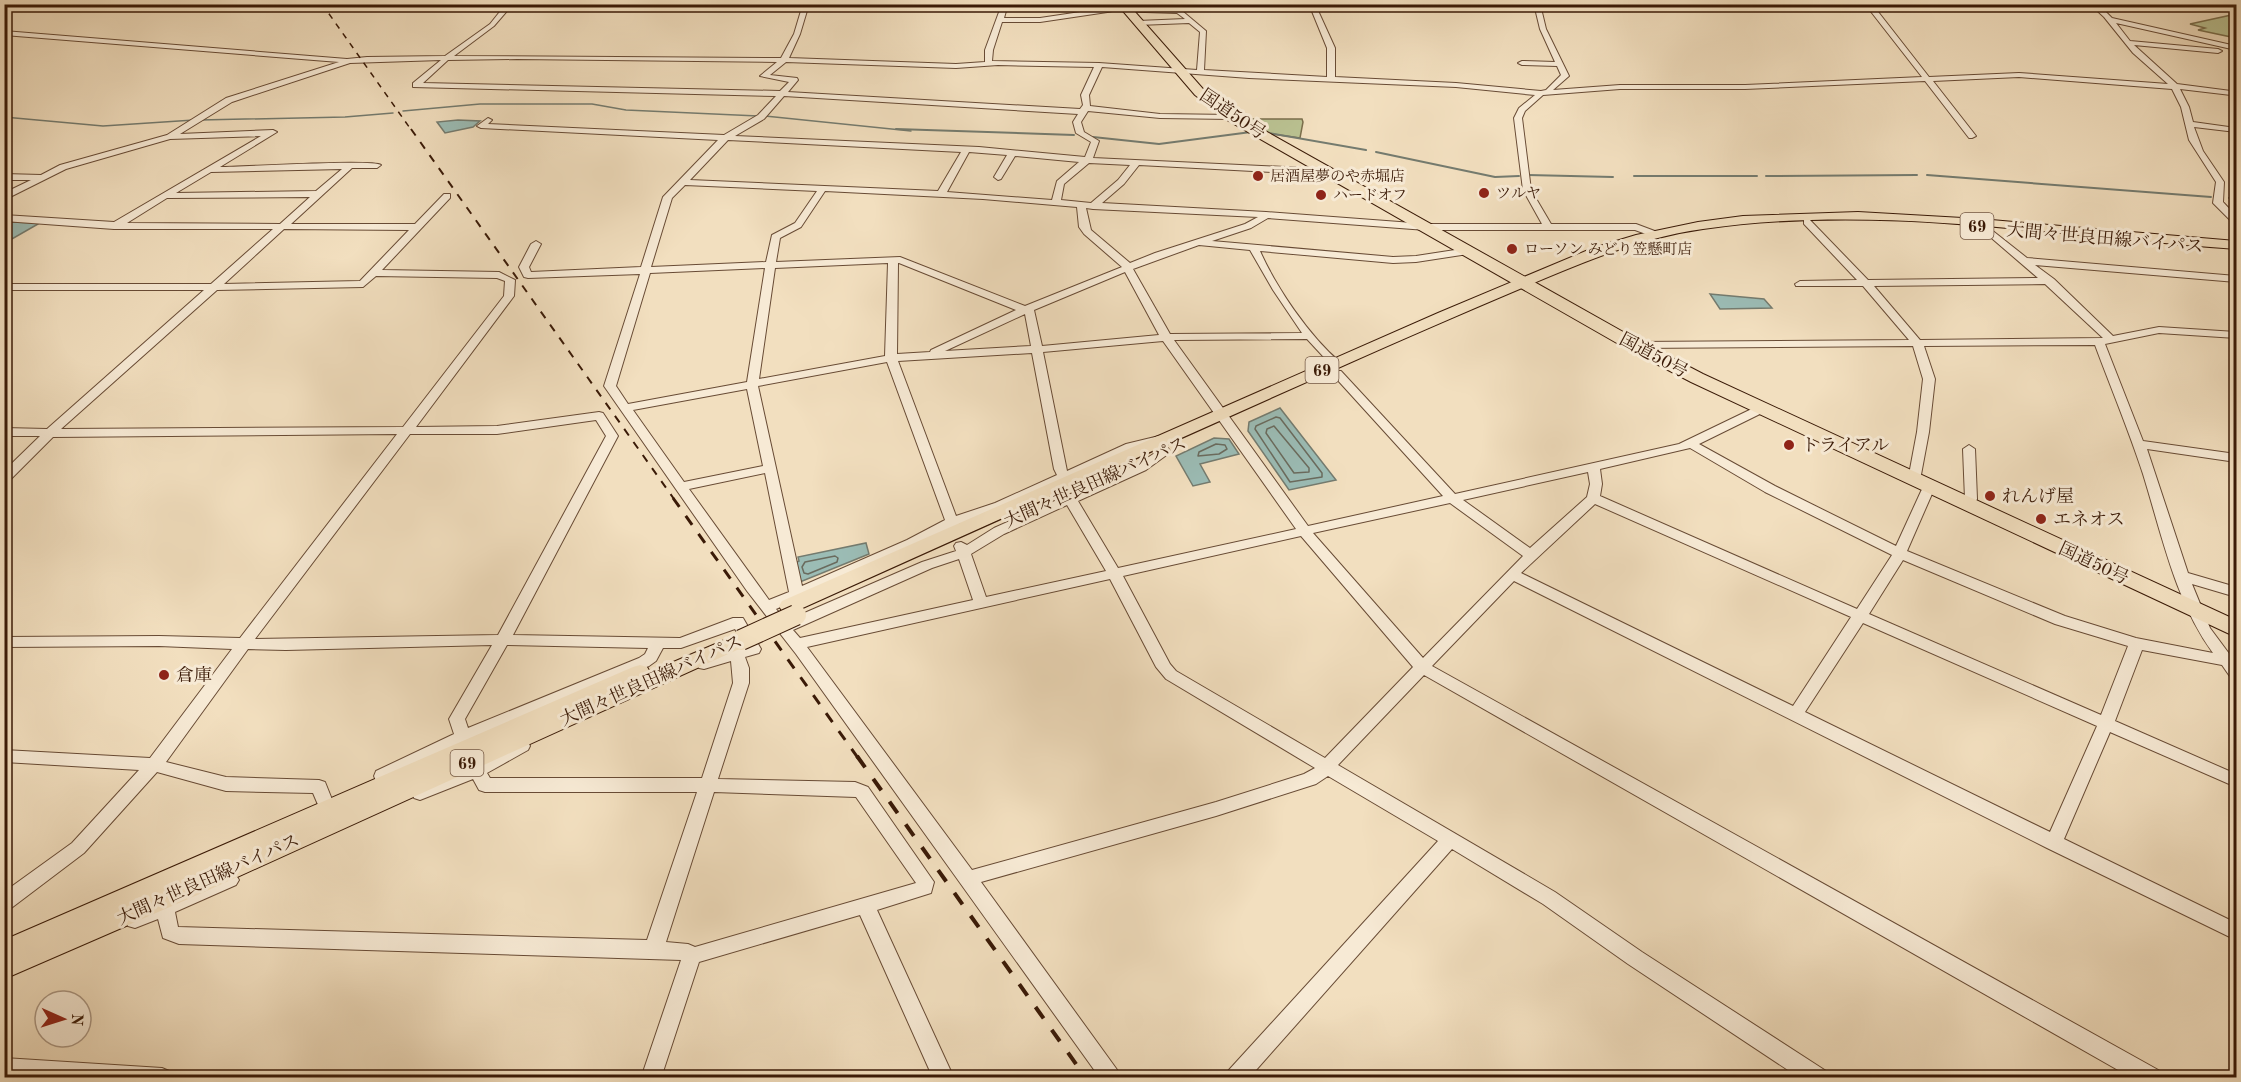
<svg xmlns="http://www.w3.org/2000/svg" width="2241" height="1082" font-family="'Old Standard TT','Noto Serif JP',serif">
  <rect width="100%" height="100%" fill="#f2dfbf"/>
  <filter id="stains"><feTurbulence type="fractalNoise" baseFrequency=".00333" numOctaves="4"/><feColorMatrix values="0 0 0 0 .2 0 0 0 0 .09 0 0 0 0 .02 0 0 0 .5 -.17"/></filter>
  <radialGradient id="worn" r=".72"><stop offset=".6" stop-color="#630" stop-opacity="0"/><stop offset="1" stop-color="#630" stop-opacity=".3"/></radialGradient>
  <path fill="#bac292" stroke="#7a6e4c" stroke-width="1.5" d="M2236,14V38L2198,30L2205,28L2190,24Z
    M1242,119H1302L1303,122L1300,138L1272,134Z"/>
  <path fill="#9bbcb5" stroke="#747b6f" stroke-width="1.5" d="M458,120L480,121L473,127L445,133L437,122Z
    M12,222L38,223V224L5,243V223Z
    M1710,294L1764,299L1772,308L1720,309Z
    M1280,408L1336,480L1289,490L1248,431L1249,422Z
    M1214,438L1229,439L1239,454L1200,464L1210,482L1193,486L1176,456Z
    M866,543L869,554L800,582L795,563L799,561L798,557Z"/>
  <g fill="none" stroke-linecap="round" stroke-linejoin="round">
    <path stroke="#6a6b5e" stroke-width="1.5" d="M1276,417L1280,418L1322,473V477L1290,482L1255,429L1256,426Z
      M1274,426L1309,468V472L1294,473L1266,433L1267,429Z
      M1216,444L1225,445L1227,449L1219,454L1198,456L1199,452Z
      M835,556L838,558L837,562L808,574L804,573L802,567L805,562Z"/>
    <path stroke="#747b6f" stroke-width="1.5" d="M403,111L480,104H592L626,110L758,116
      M765,116L911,131
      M4,117L103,126L194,120
      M200,120L345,117L393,113"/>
    <path stroke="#747b6f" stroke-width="2" d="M896,129L1074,135
      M1268,133L1366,150
      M1093,137L1159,144L1251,132
      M1376,152L1495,177L1519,176
      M1528,175L1613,177
      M1927,175L2211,197
      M1634,176H1757
      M1766,176L1917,175
      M2229,198L2236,199"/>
    <g stroke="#684b35" stroke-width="2">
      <path id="minor" d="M506,4H513L494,26L454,56L781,58L794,34L803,4H809L800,34L789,58L956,64L985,62V50L1002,4H1008L1004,18H1040L1114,7H1163L1181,10L1206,31L1204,70L1327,77V48L1309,4H1315L1335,48V77L1456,83L1541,91L1546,90L1561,75L1557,66L1522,65L1518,63L1522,61L1555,62L1540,29L1534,4H1540L1546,29L1569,76L1553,90L1620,85H1745L1922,77L1865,4H1872L1929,77L2019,73L2168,84L2133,53L2104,17L2090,4H2098L2112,18L2236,46V50L2116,23L2130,41L2218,49L2222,51L2218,53L2134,45L2177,84L2231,91L2235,93L2231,95L2180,89L2189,107L2193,122L2236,128V132L2194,127L2203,151L2224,182L2223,202L2236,216V224L2233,223L2213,203L2216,182L2189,140L2181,107L2172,89L2019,77L1933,81L1976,136L1972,138H1969L1925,81L1745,89H1620L1543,95L1525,111L1522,118L1531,190L1551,224H1636L1660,233V237H1654L1635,230H1426L1268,218L1251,228L1212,241L1393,257L1416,256L1468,248L1473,251L1468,254L1416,262L1393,263L1260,251C1276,287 1309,336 1340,362V366H1332L1307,339L1174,340L1308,526L1443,496L1333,375V371H1341L1455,494L1679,444L1760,405L1766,409L1764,412L1699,444L1775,486L1896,546L1923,487L1924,484H1934L1935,487L1907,551L2065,616L2136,638L2213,653C2175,601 2162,535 2143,474C2129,431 2111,388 2095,345L1924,346L1935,379L1929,432L1920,480L1914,484L1908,480L1917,432L1923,379L1913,346L1635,348L1630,345L1635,342L1909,340L1863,286H1796L1795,284L1800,281L1857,280L1804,224V220H1810L1868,280L2038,278L1981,229L1979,227L1984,224L2027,258L2236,276V282L2035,265L2054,279L2113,336L2159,327L2236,332V338L2159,333L2105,344L2143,441L2236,454V462L2147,449L2188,573L2236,587V597L2192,584L2210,628L2236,663V679L2231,678L2222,665L2142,650L2115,721L2236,774V787L2110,732L2064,839L2236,923V940L2047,848L1514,581L1432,666L2160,1071L2163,1078H2132L1424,675L1338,765L1555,892L1642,952L1826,1071L1829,1078H1800L1628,964L1543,904L1452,849L1249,1078H1225L1228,1071L1438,841L1328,776L1316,784L1216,816L981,882L1123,1078H1100L796,654L747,591L604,386L640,274L528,278L524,277L519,267L531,244L536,241L541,244L529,267L531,272L641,267L663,197L718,140L481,128L477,126L488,118L492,120L488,124L724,135L758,115L776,96L413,87V83L441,60L350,63L232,102L180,134L273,130L277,132L220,167C241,167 373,159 381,165L377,168H352L291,224H415L444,194H450V198L382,270L499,272L515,280L514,296L416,427L497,426L599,412L603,413L618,436L513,635L680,638L733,618H743L761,649L759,653L745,657L749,668V683L718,779L855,782L868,787L934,882L931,893L877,910L954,1078H933L860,915L699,962L661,1078H641L681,960L179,944L163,938L158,919L135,928L128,926L126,920L128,914L230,872L236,875L239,880L236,885L175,912L178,927L647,940L697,792H485L479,790L473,779L420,800L414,798L412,793L414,788L467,768L468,761L474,760L480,761L522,740L528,742L530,746L528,750L487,773L490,778H702L733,683L731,661L704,669L699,668L696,664L699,660L745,646L735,629L681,648H663L656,661L649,666L472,740L473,744L471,748L465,750L458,746L382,783L376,781L374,776L376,771L454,734L449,719L492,645L286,650L248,649L166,762L226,777L319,780L325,782L333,802L331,807L325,809L319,807L313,793L226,791L157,772L84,853L10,909L4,911V892L72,843L139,770L4,762V750L150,758L232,649L159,646L4,647V637L159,636L240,638L397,434L53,437L8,482L4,483V471L40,436H4V428L47,429L204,290H4V284H211L273,229H114L4,221V215L114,222L261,136L170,139L66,169L4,200V193L31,180H4V174L41,175L60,165L167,135L226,98L339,62L4,35V31L347,59L367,57L445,56L490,24ZM1114,11L1177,13L1185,19L1138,21L1135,23L1138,25L1189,23L1200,32L1197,70L1099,63L992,61L993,50L1002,22H1040ZM517,59L777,62L760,76L789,82L780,91L423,83L448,60ZM786,62L956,68L998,65L1094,67L1081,95L1083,105L1080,109L788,92L798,80L797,78L770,75ZM1102,67L1249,78L1456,87L1535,95L1519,108L1514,118L1523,190L1542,224H1426L1266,212L1102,203L1124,184L1139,165L1327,175L1331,172L1327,169L1093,158L1099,141L1084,132L1081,122L1088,111L1160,118L1231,119L1235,117L1231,115L1160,114L1090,106L1089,95ZM784,96L1078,114L1073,122L1076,133L1091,142L1085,157L979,147L735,136L764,119ZM728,140L961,152L938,191L690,180ZM969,152L1007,155L994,177L998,180L1001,179L1015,156L1079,162L1057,181L1052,200L947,192ZM1089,163L1130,165L1118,180L1091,203L1061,200L1064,184ZM342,169L316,191L176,193L211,172ZM685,185L817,191L795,223L772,235L766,262L651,267L672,198ZM825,191L983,199L1077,207L1079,227L1084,234L1122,267L1025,306L900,257L776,262L780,238L801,227ZM310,197L280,224L127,223L167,198ZM1086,208L1093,209L1258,217L1245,224L1155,253L1130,263L1091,230ZM284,229L409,230L360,281L224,284ZM1199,245L1250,250L1273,290L1302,333L1170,334L1133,269ZM888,263L885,356L759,379L775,268ZM898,263H899L1016,310L931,350L930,352L897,354ZM765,268L747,382L628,404L616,386L650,273ZM1125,272L1159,335L1042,346L1034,310ZM376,276L497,278L505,281L504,296L403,427L61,429L217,290L363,287ZM2045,284L2103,338L1920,340L1874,286ZM1025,314L1031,346L945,351ZM1163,341L1296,529L1118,568L1078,501L1146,470L1168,454L1170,451L1168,448L1164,447L1138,464L994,528L967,545L961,542L956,543L954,546L956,551L922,562L786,621L776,609L917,546L948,529L954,532L959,531L961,528L959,524L1005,509L1134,450L1163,443L1165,440L1159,436L1126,444L1067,471L1043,352ZM1032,353L1054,469L1057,475L995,503L956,516L898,361ZM887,362L945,520L907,540L802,586L758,386ZM747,389L763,466L684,482L633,410ZM596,420L606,436L498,635L255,639L410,434H497ZM1690,448L1765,492L1892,555L1857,609L1600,496L1602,484L1600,469ZM1588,472L1590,484L1587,497L1530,548L1463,500ZM765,473L789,592L769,600L689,489ZM1450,503L1523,556L1423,658L1313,533ZM1595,504L1851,617L1793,706L1521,573ZM1067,505L1106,571L986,597L971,554L1004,534ZM1301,536L1413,667L1325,758L1176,671L1170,664L1123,576ZM959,559L973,600L800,638L793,630L932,568ZM1903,560L2055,624L2128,646L2101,715L1869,614ZM1110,579L1156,667L1166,679L1315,768L1304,774L1216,802L972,870L807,647ZM1863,623L2097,726L2050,832L1805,712ZM507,645L648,648L645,654L639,658L468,728L465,719ZM714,792L856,797L916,883L695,947L688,944L666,942Z
        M1969,445L1975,449L1977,499L1973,508L1968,509L1961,505L1965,499L1963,449Z
        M4,1058L162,1068L169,1071L172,1078H4Z"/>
    </g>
    <g stroke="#3a1a07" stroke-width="2">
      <path id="major" d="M1858,212L1980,219L2236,241V249C2060,237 1880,203 1703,229C1639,238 1581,263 1522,288C1463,313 1405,338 1347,364C1163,446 979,528 796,611L789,613L782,611L779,606L782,601L1438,313L1593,248L1636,235L1698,222L1743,216Z
        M741,633L748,635L751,640L748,645L202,893L4,979V940L633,667L640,665L647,667L650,672Z"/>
    </g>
    <g stroke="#3a1a07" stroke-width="2">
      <path id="highway" d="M1117,4H1128L1203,89L1235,114L1634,338L1703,374L2236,620V637L1691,382L1622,346L1227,120L1195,95Z"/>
    </g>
    <use href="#minor" fill="#f7ead5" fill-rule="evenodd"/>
    <use href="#major" fill="#f2dfbf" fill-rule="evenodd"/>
    <use href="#highway" fill="#f2dfbf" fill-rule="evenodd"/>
    <path stroke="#3a1a07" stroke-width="1.5" stroke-dasharray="6 6" stroke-linecap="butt" d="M322,4L412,131"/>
    <path stroke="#3a1a07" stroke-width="2" stroke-dasharray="8 8" stroke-linecap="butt" d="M411,129L674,499"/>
    <path stroke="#3a1a07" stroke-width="3" stroke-dasharray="11 11" stroke-linecap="butt" d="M673,498L858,758"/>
    <path stroke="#3a1a07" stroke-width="4" stroke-dasharray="14 14" stroke-linecap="butt" d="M857,756L1086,1078"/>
    <g stroke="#3a1a07" stroke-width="22" stroke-linecap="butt">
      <path id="major-bridge" d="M741,640L796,615"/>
    </g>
    <use href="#major-bridge" stroke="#f2dfbf" stroke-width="20"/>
  </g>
  <g fill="#8f2418" stroke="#f7ead5" stroke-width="2">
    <circle cx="1258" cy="176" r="6"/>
    <circle cx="1484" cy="193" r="6"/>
    <circle cx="1321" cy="195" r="6"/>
    <circle cx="1512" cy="249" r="6"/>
    <circle cx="1789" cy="445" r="6"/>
    <circle cx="1990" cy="496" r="6"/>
    <circle cx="2041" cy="519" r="6"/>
    <circle cx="164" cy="675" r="6"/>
  </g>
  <g text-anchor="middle" stroke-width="6" stroke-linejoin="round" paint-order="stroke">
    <g font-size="15" fill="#3a1a07" stroke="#f7ead5" text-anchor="start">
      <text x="1270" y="181">居酒屋夢のや赤堀店</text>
      <text x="1496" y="198">ツルヤ</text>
      <text x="1333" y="200">ハードオフ</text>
      <text x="1524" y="254">ローソン みどり笠懸町店</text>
    </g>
    <g fill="#f7ead5" stroke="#735845" stroke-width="1.5">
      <rect x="1960.5" y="213" width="33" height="26" rx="4.5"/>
      <rect x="1305.5" y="357" width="33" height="26" rx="4.5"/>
      <rect x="450.5" y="750" width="33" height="26" rx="4.5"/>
    </g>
    <g font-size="16" font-weight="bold" fill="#3a1a07">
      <text x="1977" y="232">69</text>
      <text x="1322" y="376">69</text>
      <text x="467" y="769">69</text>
    </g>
    <g font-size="18" fill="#3a1a07" stroke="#f7ead5">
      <text transform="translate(1233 114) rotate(34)" y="6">国道50号</text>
      <text transform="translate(2105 238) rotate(5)" y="6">大間々世良田線バイパス</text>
      <text transform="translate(1654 355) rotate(28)" y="6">国道50号</text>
      <text transform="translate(1095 482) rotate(-24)" y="6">大間々世良田線バイパス</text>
      <text transform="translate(2094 563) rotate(25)" y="6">国道50号</text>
      <text transform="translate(651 680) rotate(-24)" y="6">大間々世良田線バイパス</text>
      <text transform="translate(208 879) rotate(-24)" y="6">大間々世良田線バイパス</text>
    </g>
    <g font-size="18" fill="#3a1a07" stroke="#f7ead5" text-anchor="start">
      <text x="1801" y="451">トライアル</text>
      <text x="2002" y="502">れんげ屋</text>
      <text x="2053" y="525">エネオス</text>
      <text x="176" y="681">倉庫</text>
    </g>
  </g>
  <rect width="2241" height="1082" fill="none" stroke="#f2dfbf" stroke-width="24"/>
  <rect x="6" y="6" width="2229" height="1070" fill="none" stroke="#3a1a07" stroke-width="3"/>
  <rect x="12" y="12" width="2217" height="1058" fill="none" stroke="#3a1a07" stroke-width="1.5"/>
  <g transform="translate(63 1019) rotate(93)"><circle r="28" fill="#f7ead5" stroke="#ab9783" stroke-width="1.5"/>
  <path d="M0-4.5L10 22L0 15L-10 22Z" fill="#8f2418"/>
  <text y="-9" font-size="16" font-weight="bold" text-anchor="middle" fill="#3a1a07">N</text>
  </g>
  <rect width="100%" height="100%" filter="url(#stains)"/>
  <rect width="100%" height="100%" fill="url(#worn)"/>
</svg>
